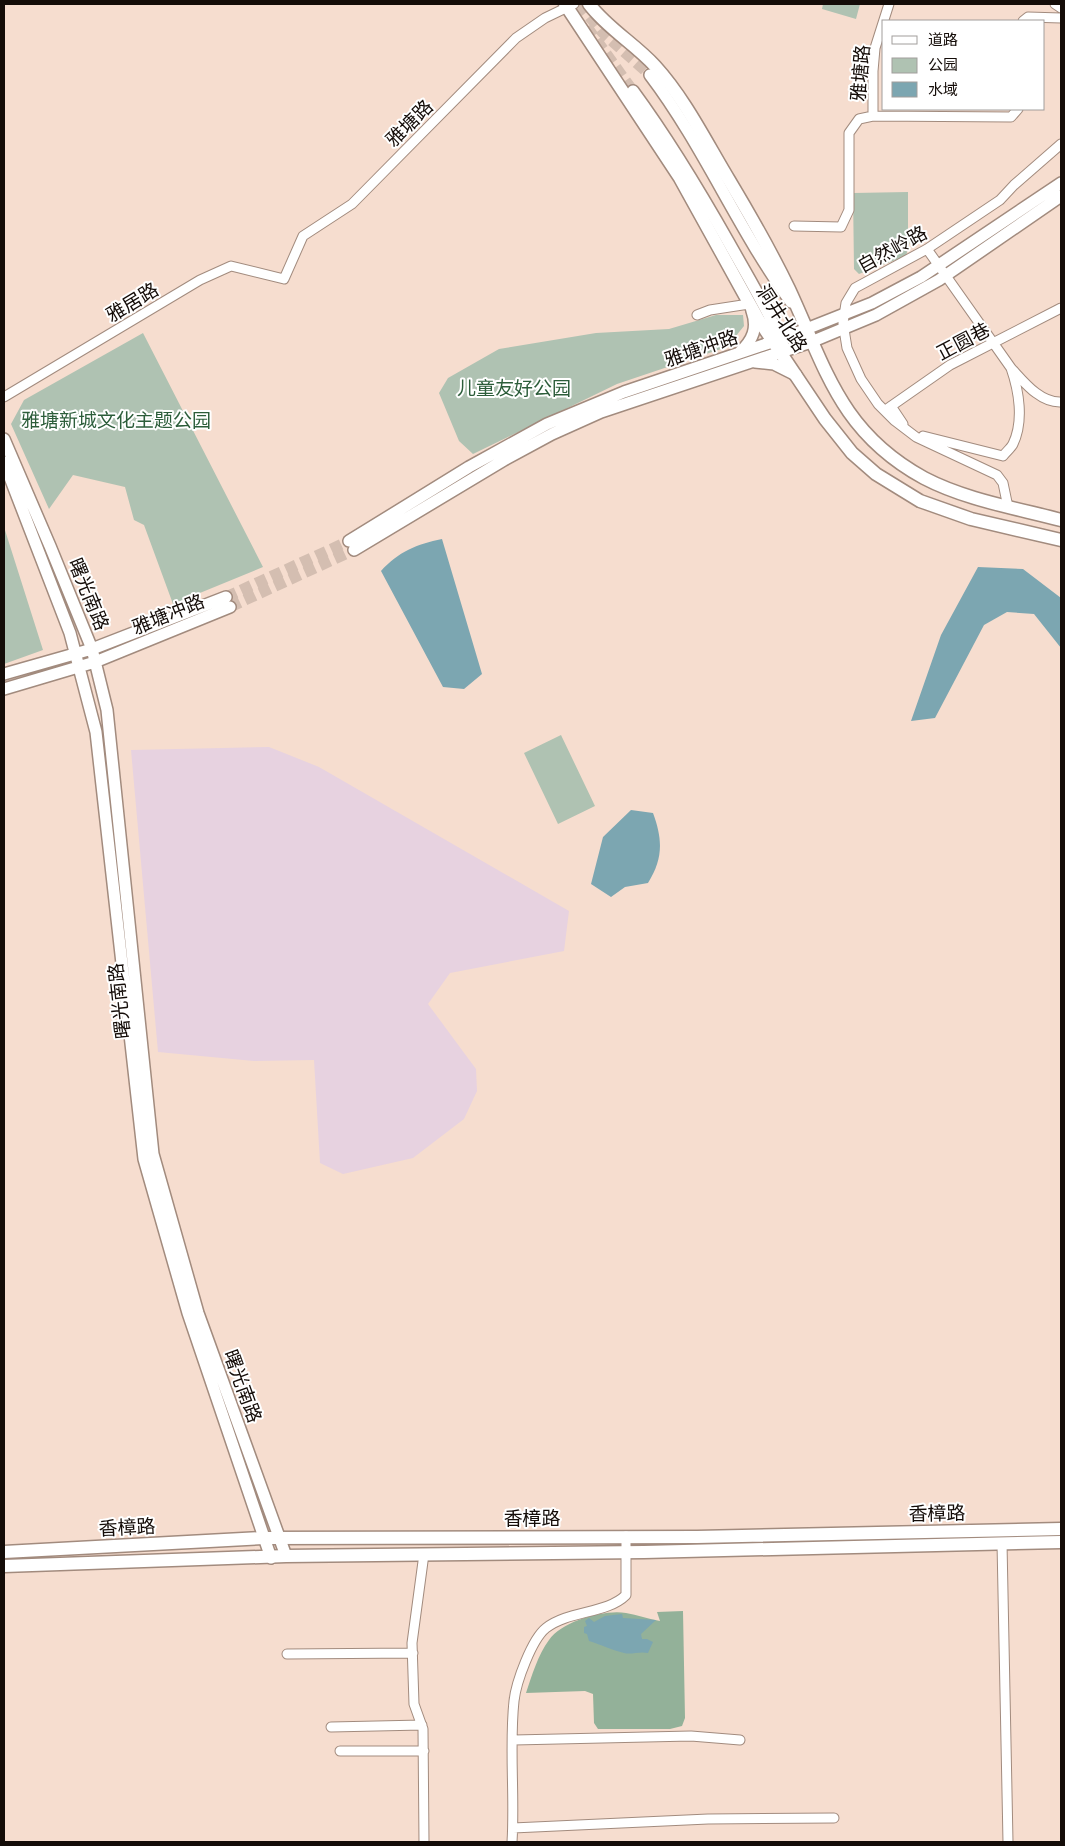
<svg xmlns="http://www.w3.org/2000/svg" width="1065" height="1846" font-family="'Exo 2','Noto Sans SC',sans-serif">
  <rect width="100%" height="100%" fill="#f6ddcf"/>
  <path fill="#e7d2e0" d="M269,747L319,767L569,911L564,951L450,973L428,1004L476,1069L477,1091L464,1119L413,1158L343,1174L320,1163L314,1060L254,1061L158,1052L131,750Z"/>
  <path fill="#afc2b2" d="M823,4H860L856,19L822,9Z
    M908,192V232L912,234L906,256L859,274L854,269L853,193Z
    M716,315H743L744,326L727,347L617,384L473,454L459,441L439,393L448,378L499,349L596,333L669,329Z
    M143,333L263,567L173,604L144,525L134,520L125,487L73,475L49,509L11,424L24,400Z
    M4,527L43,650L4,664Z
    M561,735L595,806L558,824L524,753Z"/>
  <path fill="#93b199" d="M683,1611L685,1718L682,1726L670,1729H598L594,1723L593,1694L585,1691L526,1693C532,1675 538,1655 549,1640C562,1621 605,1609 626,1613C637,1615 649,1619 660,1621L657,1612Z"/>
  <path fill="#7ca6b1" d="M442,539L482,674L464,689L443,687L381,571C398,552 417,544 442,539Z
    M978,567L1023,569L1061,598V648L1034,614L1007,612L984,625L935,718L911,721L941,635Z
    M631,810L653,813C663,840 663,859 648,883L625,887L611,897L591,884L603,837Z
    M622,1614L623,1618L656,1620L641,1634L642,1639H647L653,1642L648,1653C639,1651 632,1655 624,1653C612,1650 602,1645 589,1641L587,1634L584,1633V1627L587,1626L585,1621L589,1618L594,1622L605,1616Z"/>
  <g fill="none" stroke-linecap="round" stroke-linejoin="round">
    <path stroke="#d4beb1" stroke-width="11" stroke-dasharray="11 5.5" stroke-linecap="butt" d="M579,4L603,33L650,75
      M587,27L633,91
      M226,597L349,541
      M230,607L354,550"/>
    <g stroke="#a28b7e" stroke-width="11">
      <path id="street" d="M1055,4L1061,8
        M1023,21L1028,17L1061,18
        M873,116V71L875,48L889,4
        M794,226L841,227L849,210V133L859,119L873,116L1011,117L1018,109
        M927,249L1011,368
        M697,315L710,310L749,304
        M4,397L200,280L231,266L284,279L303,236L352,204L516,38L545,18L574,4
        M891,406L903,424
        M887,409L950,365L1061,308
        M923,436L1003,456C1006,452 1011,448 1013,444C1024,421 1019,391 1011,368C1024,382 1040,403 1061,402
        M1008,507L1003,483L997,475L916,437L895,421L878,404L861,379L847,348L843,323L846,303L855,288L927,249L1000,200L1014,185L1061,144
        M1002,1543L1008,1842
        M424,1554L412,1643L414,1704L423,1729L424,1842
        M287,1654L413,1653
        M331,1727L422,1725
        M514,1740L691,1736L740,1740
        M340,1751H424
        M513,1828L708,1819L834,1818
        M512,1842C515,1795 509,1747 514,1701C516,1682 532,1639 546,1628C569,1610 607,1614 626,1595V1536"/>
    </g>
    <g stroke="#a28b7e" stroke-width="14">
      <path id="secondary" d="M650,75C704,146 738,230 791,302
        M633,91C669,140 699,190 729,243C748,277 768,309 783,345
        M740,352C753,340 758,328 752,311
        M755,362L774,364L796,375
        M4,439L50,546L92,649L107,710L153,1154L198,1313L286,1556
        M4,462L70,633L96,732L144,1159L188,1313L271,1558
        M349,541L469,467L547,424L624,392L781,339L872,303L921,277L1061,183
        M354,550L504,460L552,434L601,412L811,342L876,315L939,280L1061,196
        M4,674L92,649L226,597
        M4,689L95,662L230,607"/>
    </g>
    <g stroke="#a28b7e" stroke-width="15">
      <path id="primary" d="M565,4L680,178L758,319L825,419L852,453L876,474L920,501L971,519L1061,540
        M589,4C607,28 635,44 655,66C685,99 706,142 729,180C750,215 771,252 789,289C826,369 840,432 924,478C966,500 1016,508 1061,520
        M4,1552L263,1538L697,1537L1061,1529
        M4,1566L286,1556L644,1552L1061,1542"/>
    </g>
    <use href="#street" stroke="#fff" stroke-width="9"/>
    <use href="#secondary" stroke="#fff" stroke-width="11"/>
    <use href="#primary" stroke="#fff" stroke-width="12"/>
  </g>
  <g text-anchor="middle" stroke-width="4" stroke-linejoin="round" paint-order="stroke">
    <g font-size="19" fill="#140c08" stroke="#fff">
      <text transform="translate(860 73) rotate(-85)" y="7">雅塘路</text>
      <text transform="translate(409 123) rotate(-45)" y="7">雅塘路</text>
      <text transform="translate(892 249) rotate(-29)" y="7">自然岭路</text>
      <text transform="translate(132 302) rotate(-31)" y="7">雅居路</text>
      <text transform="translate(782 318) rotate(57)" y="7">洞井北路</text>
      <text transform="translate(963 341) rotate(-28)" y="7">正圆巷</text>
      <text transform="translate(701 348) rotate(-19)" y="7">雅塘冲路</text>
      <text transform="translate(89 594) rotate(68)" y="7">曙光南路</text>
      <text transform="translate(168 614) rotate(-22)" y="7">雅塘冲路</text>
      <text transform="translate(119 1001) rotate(-96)" y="7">曙光南路</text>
      <text transform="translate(243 1386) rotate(70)" y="7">曙光南路</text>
      <text transform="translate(937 1513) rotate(-1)" y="7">香樟路</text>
      <text x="532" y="1525">香樟路</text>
      <text transform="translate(127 1527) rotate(-3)" y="7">香樟路</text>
    </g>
    <g font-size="19" fill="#2c5d3a" stroke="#fff">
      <text x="514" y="395">儿童友好公园</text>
      <text x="116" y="427">雅塘新城文化主题公园</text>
    </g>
  </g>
  <rect width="1065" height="1846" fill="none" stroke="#140c08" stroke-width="10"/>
  <rect x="882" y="20" width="162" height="90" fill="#ffffff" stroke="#a19e9c"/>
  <rect x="892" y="36" width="25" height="8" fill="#ffffff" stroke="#a19e9c"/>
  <text x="928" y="45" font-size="15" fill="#140c08">道路</text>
  <rect x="892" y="58" width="25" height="15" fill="#afc2b2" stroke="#a19e9c"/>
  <text x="928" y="70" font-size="15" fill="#140c08">公园</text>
  <rect x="892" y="82" width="25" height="15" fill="#7ca6b1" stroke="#a19e9c"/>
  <text x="928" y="95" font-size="15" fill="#140c08">水域</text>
</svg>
